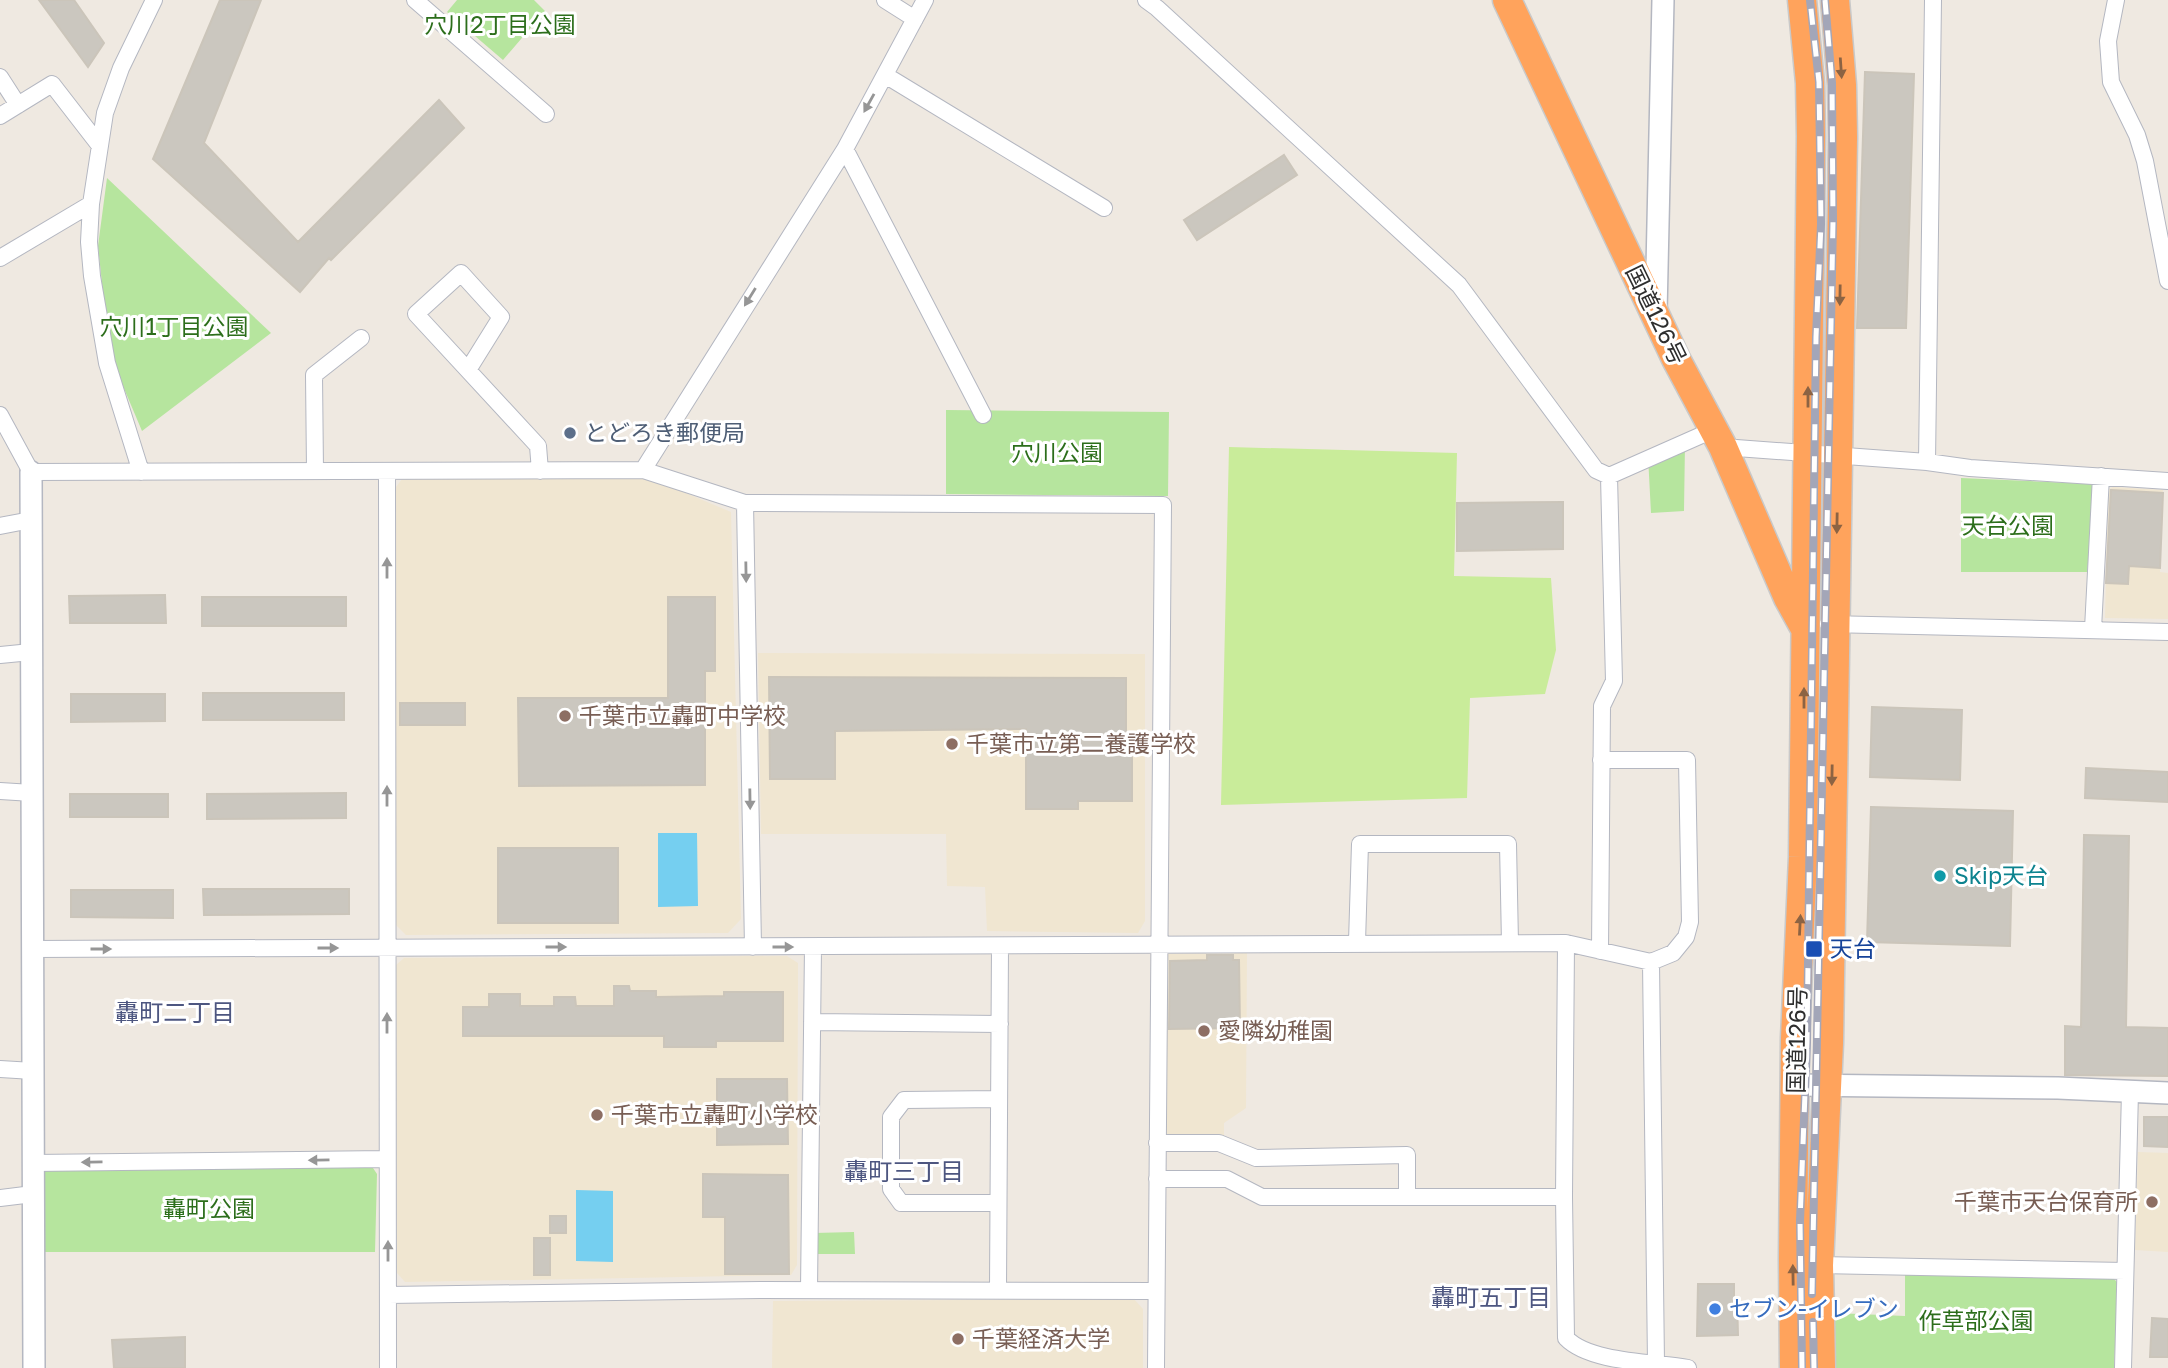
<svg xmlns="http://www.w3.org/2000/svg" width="2168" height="1368" font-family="'Golos Text','Noto Sans JP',sans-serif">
  <rect width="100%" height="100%" fill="#efe9e1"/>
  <path fill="#f0e6d1" d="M650,478L731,512L741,919L728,933L406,935L395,924L393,491L402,479Z
    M2113,487L2163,490L2160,572L2168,573V619L2105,618L2108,490Z
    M758,653L1145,654V921L1138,933L987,931L985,887L947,886L946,834H761Z
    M1247,953L1246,1108L1224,1123V1137H1159L1163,954Z
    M787,956L798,963L797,1265L791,1275L405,1282L397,1273L396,965L404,958Z
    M2138,1152L2168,1153V1252L2135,1250Z
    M1134,1299L1143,1309V1368H772L773,1301Z"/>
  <path fill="#b6e59e" d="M457,0H534L545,11L503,60L447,12Z
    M107,178L271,333L142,431L117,372L104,302L98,246Z
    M946,410L1169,412L1168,496L946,494Z
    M1685,444L1684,511L1651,513L1648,456Z
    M1961,478L2091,484L2096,492L2087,572H1961Z
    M371,1165L377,1174L375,1252H42L40,1172L45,1166Z
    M854,1232L855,1254H814V1233Z
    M2109,1274L2118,1283L2114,1368H1835V1313L1905,1316V1275Z"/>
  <path fill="#c9ec9a" d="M1229,447L1457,453L1454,576L1551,578L1556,650L1545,694L1470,698L1467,798L1221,805Z"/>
  <path fill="#75cff0" d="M658,833H697L698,906L658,907Z
    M576,1190L613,1191V1262L576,1261Z"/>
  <path fill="#cbc7bf" stroke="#cbc5ba" stroke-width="2" d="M39,0H74L104,43L88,67Z
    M220,0H261L204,143L298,242L439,100L464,128L331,260L329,258L300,292L153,159Z
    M1865,72L1914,74L1906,328H1857Z
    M1284,155L1297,175L1197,240L1184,220Z
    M2111,490L2163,493L2160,568L2129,566L2128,584L2106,583Z
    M1563,502V549L1457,551V503Z
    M165,595L166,623H70L69,596Z
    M202,597H346V626H202Z
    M668,597H715V671H705V785L519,786L518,698H668Z
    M769,677L1126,678V733H1132V801H1078V809H1026V729L835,731V779H770Z
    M203,693H344V720H203Z
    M71,694H165V721L71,722Z
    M400,703H465V725H400Z
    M1872,707L1962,710L1960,780L1870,777Z
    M2086,768L2168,772V802L2085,798Z
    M346,793V818L207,819V794Z
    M70,794H168V817H70Z
    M1871,807L2013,811L2010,946L1867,942Z
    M2084,835L2129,836L2126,1027L2168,1028V1076L2065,1075V1026L2081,1027Z
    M498,848H618V923H498Z
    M203,889H349V914L204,915Z
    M71,890H173V918L71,917Z
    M1207,955H1233V960H1239L1240,1028L1169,1029L1170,961L1207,960Z
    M614,986H629L630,991H656V997L724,996V992H783V1041H716V1047H664V1036H463V1007H489V994H520V1006H554V997H575L576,1006H614Z
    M717,1079H787L788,1144L717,1145Z
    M2144,1117H2168V1147L2144,1146Z
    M703,1174L788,1175L789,1274H725V1217H703Z
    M550,1216H566V1233H550Z
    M534,1238H550V1275H534Z
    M1698,1284H1734V1299H1737L1738,1335L1697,1336Z
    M2152,1318L2168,1319V1357H2150Z
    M185,1337V1368H114L112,1340Z"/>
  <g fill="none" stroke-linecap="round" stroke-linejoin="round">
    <g stroke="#b4b7c1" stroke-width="18">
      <path id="street" d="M415,0L546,114
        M885,0L915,19
        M1146,0L1157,8L1459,285L1596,470L1609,476
        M2116,0L2108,41L2111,82L2137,135L2145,161L2168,281
        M885,75L1104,208
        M0,77L18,105
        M0,116L52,84L100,146
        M845,149L983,415
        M0,258L91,204
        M468,370L501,317L461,273L416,314L538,446L540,471
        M0,415L31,472L643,470L745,503L1163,505L1156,1368
        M1723,447L1927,462L1970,468L2168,481
        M1927,462L1933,0
        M643,470L845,149L925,0
        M315,471L314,375L361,338
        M387,471L388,1368
        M141,472L107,363L92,276L89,242L91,204L105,113L121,68L154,0
        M745,503L753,947
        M0,526L31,520
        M1828,624L2168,632
        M2093,629L2101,476
        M0,655L31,652
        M0,791L32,793
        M1357,942L1360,844H1508L1510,943
        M1566,943L1564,1197L1566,1338C1590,1363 1654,1362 1688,1368
        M32,949L1566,943L1651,962L1673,953L1686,937L1690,922L1687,760H1601
        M1600,951L1602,706L1614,681L1609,476L1713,430
        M1651,962L1656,1363
        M812,1022L1000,1024
        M0,1069L33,1071
        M1157,1143H1219L1256,1158L1407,1155V1197
        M33,1163L387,1159
        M1157,1179H1227L1262,1197H1564
        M0,1198L33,1194
        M998,1203H901L891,1189V1117L904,1100L999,1099
        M1819,1265L2125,1271
        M998,1289L1000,946
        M809,1290L813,947
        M388,1295L760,1290L1155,1291
        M2123,1368L2130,1092"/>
    </g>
    <g stroke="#b4b7c1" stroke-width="24">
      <path id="secondary" d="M1656,313L1663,0
        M31,472L34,1368
        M1796,1085L2058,1088L2168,1093"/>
    </g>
    <g stroke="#c9c9c9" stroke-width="31">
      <path id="highway" d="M1507,0L1676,359L1723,447L1788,598L1804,627
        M1794,1368L1793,1259L1795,1038L1803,857L1811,136L1810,83L1802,0
        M1821,1368L1819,1265L1829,1043L1843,137L1842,85L1835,0"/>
    </g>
    <use href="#street" stroke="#fff" stroke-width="16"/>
    <use href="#secondary" stroke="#fff" stroke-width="21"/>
    <use href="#highway" stroke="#ffa35c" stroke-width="28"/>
    <g stroke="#a3a6b8" stroke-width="8">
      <path id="rail" d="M1812,1294L1833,222L1832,83L1825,0
        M1813,1322L1814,1368
        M1802,1368L1800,1221L1807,1042L1816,337L1821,224L1819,82L1810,0"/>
    </g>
    <use href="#rail" stroke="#fff" stroke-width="5" stroke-dasharray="16" stroke-linecap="butt"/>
  </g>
  <defs><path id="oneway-solid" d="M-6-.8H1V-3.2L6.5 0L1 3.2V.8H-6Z" transform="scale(1.75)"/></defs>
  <g fill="#8c6343">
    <use href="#oneway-solid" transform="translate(1841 68) rotate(86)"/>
    <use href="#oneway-solid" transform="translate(1840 295) rotate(91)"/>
    <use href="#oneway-solid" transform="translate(1808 397) rotate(-90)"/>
    <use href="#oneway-solid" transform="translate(1837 523) rotate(91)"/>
    <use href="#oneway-solid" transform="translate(1804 698) rotate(-90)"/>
    <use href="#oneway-solid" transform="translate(1832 775) rotate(91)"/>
    <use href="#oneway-solid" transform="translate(1800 925) rotate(-87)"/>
    <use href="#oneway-solid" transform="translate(1793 1275) rotate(-91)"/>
  </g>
  <g fill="#969696">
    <use href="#oneway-solid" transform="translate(869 103) rotate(119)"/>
    <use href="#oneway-solid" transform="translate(750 297) rotate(122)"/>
    <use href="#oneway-solid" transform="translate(387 568) rotate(-90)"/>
    <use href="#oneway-solid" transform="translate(746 572) rotate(89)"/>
    <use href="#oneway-solid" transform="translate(387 796) rotate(-90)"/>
    <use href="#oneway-solid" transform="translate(750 799) rotate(89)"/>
    <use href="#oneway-solid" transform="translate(556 947)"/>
    <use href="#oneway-solid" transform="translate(783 947)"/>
    <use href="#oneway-solid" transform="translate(328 948)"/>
    <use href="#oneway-solid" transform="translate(101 949)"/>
    <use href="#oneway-solid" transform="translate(387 1023) rotate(-90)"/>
    <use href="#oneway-solid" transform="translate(319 1160) rotate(179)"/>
    <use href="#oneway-solid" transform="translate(92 1162) rotate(179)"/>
    <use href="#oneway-solid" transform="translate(388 1251) rotate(-90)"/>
  </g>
  <circle fill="#5c6f8a" stroke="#fff" stroke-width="2.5" cx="570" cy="433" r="7"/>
  <g fill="#8d6e63" stroke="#fff" stroke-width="2.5">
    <circle cx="565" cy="716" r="7"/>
    <circle cx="952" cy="744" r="7"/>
    <circle cx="1204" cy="1031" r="7"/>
    <circle cx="597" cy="1115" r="7"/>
    <circle cx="2152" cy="1202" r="7"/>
    <circle cx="958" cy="1339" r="7"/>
  </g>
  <circle fill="#0f9aa8" stroke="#fff" stroke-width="2.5" cx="1940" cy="876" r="7"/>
  <rect fill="#1a4fb4" stroke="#fff" stroke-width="2.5" x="1805" y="940" width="18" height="18" rx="3.5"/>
  <circle fill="#3f7fe0" stroke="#fff" stroke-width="2.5" cx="1715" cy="1309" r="7"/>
  <g text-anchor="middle" stroke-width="6" stroke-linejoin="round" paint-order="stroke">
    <g font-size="23" fill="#2c6e1b" stroke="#fff">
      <text x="500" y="33">穴川2丁目公園</text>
      <text x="174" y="335">穴川1丁目公園</text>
      <text x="1057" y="461">穴川公園</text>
      <text x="2008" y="534">天台公園</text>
      <text x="209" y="1217">轟町公園</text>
      <text x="1976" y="1329">作草部公園</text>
    </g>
    <g font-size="23" fill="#2e2e2e" stroke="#fff">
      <text transform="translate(1656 315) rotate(64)" y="8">国道126号</text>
      <text transform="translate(1797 1040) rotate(-89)" y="8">国道126号</text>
    </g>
    <g font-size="23" fill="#4e5e75" stroke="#fff" text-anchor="start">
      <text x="584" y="441">とどろき郵便局</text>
    </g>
    <g font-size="23" fill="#785e54" stroke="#fff" text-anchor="start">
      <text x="579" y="724">千葉市立轟町中学校</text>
      <text x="966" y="752">千葉市立第二養護学校</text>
      <text x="1218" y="1039">愛隣幼稚園</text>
      <text x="611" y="1123">千葉市立轟町小学校</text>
      <text x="2138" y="1210" text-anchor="end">千葉市天台保育所</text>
      <text x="972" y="1347">千葉経済大学</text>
    </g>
    <g font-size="23" fill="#0d838f" stroke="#fff" text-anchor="start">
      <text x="1954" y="884">Skip天台</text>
    </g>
    <g font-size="23" fill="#164399" stroke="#fff" text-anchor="start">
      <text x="1830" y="957">天台</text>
    </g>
    <g font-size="23" fill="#366cbe" stroke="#fff" text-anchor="start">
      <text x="1729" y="1317">セブン-イレブン</text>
    </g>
    <g font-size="24" fill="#4d5680" stroke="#fff">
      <text x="175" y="1021">轟町二丁目</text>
      <text x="904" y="1180">轟町三丁目</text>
      <text x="1491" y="1306">轟町五丁目</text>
    </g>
  </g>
</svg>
